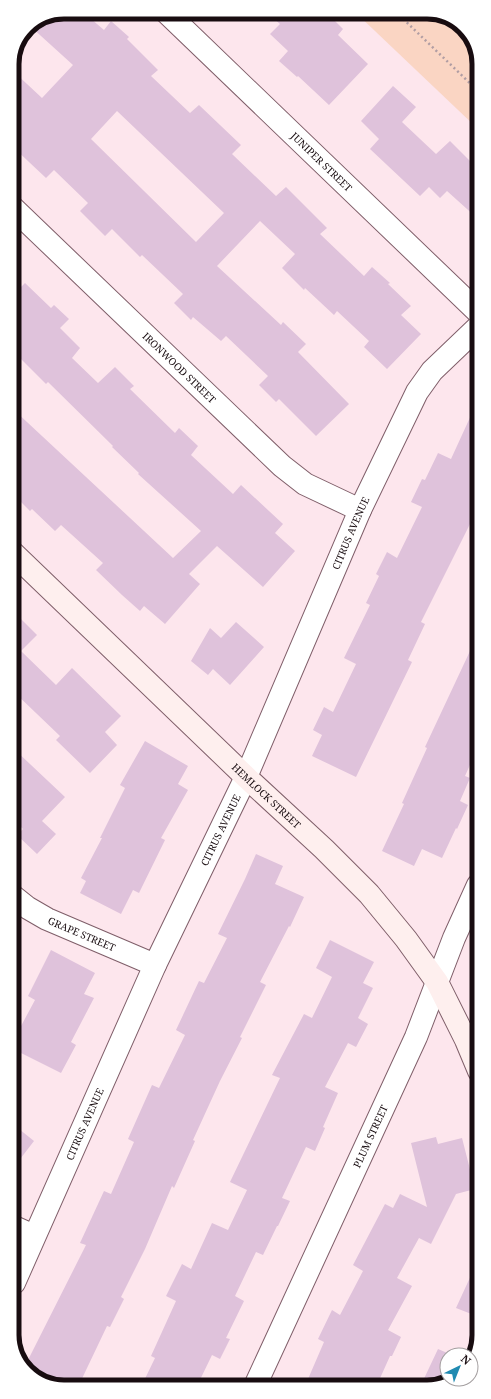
<svg xmlns="http://www.w3.org/2000/svg" width="491" height="1399" font-family="'Noto Serif',serif">
  <rect width="100%" height="100%" fill="#fde6ed"/>
  <path fill="#fad5c3" d="M355,12H430L438,15L477,52V128Z"/>
  <path fill="#dfc2db" fill-rule="evenodd" d="M64,12H83L104,30L111,21L129,37L127,39L158,70L151,76L190,113L199,105L241,145L232,154L276,196L286,187L327,228L320,234L364,276L372,267L390,283L388,284L411,306L401,315L421,334L387,369L364,347L369,341L337,311L334,315L305,288L304,290L282,268L295,254L260,221L217,266L281,325L283,322L306,344L298,352L349,404L316,436L279,399L276,402L259,385L268,376L226,336L221,341L193,317L191,320L174,303L183,294L142,255L140,257L112,229L105,236L80,211L88,203L54,170L46,178L12,146V70L42,98L73,65L30,26ZM117,111L224,213L196,242L91,139Z
    M266,12H326L343,29L338,35L368,64L329,105L298,76L297,77L279,61L288,51L270,34L280,24Z
    M393,86L416,107L402,122L436,154L450,141L477,168V218L447,191L440,198L429,187L420,196L370,149L379,139L361,121Z
    M25,283L51,308L54,305L69,319L60,328L80,348L72,358L98,383L115,367L134,386L130,389L175,433L179,428L198,446L191,455L233,494L241,485L283,524L275,533L295,551L263,587L217,546L189,574L200,584L165,624L144,606L140,611L122,595L96,570L103,563L61,525L55,531L32,509L30,511L13,494V409L173,558L201,531L138,474L139,473L112,447L113,446L48,382L46,384L12,350V296Z
    M478,400V508L421,622L425,624L408,660L412,662L356,777L312,756L322,735L313,730L324,707L333,712L356,664L344,658L370,605L366,603L379,576L376,574L387,552L397,558L422,507L411,502L422,479L425,480L438,453L451,459Z
    M13,611L37,635L21,651L56,685L72,668L121,716L105,732L117,745L90,773L56,740L60,736L13,691Z
    M236,622L264,647L230,685L213,669L208,675L191,661L210,628L221,638Z
    M478,634V747L465,776L470,778L460,801L468,805L457,829L456,828L442,858L422,849L414,866L382,851L404,804L402,803L427,748L425,747Z
    M145,741L188,766L178,784L188,790L161,838L165,840L139,893L133,890L121,914L80,893L86,881L81,878L102,838H100L125,788L120,785Z
    M13,748L65,797L42,821L56,834L37,854L17,835L23,829L13,819Z
    M256,854L283,866L275,884L304,897L290,927L289,926L260,982L266,985L240,1037L242,1038L220,1081L193,1140L195,1141L174,1188L172,1186L145,1249L121,1297L124,1299L110,1327L107,1326L78,1387H64L27,1369L25,1366L86,1245L80,1243L104,1191L111,1194L134,1142L128,1139L152,1085L159,1088L185,1035L176,1030L199,981L204,983L227,938L218,934L245,879Z
    M330,940L374,962L363,983L373,988L358,1018L368,1024L356,1047L348,1043L325,1087L338,1093L323,1127L325,1128L315,1151L306,1147L282,1198L290,1201L278,1226H277L263,1255L256,1252L235,1296L244,1301L226,1338L230,1339L220,1359L212,1355L197,1386L141,1387L155,1358L151,1356L176,1301L166,1296L182,1264L191,1269L212,1223L228,1230L247,1190L230,1182L280,1078L272,1075L304,1014L312,1018L332,977L316,968Z
    M51,950L95,973L84,994L94,998L71,1042L76,1045L61,1073L13,1049V1041L35,1000L28,996Z
    M14,1125L34,1141L14,1167Z
    M436,1137L438,1144L462,1138L475,1189L456,1194L431,1244L419,1238L397,1278L412,1286L388,1330L401,1337L392,1356H390L377,1385L305,1386L324,1342L318,1339L332,1310L340,1315L363,1271L353,1265L385,1204L393,1208L400,1194L427,1207L411,1143Z
    M479,1258V1317L456,1308Z
    M438,1349L452,1355H447V1379H450L440,1385H421Z"/>
  <g fill="none" stroke-linecap="round" stroke-linejoin="round">
    <g stroke="#7f5e69" stroke-width="24">
      <g id="street">
        <path id="s1" d="M166,12L478,312"/>
        <path id="s2" d="M12,207L282,466L305,484L360,510"/>
        <path id="s3" d="M13,896L28,908L47,919L155,965"/>
        <path d="M14,1227L34,1236"/>
        <path id="s4" d="M14,1283L155,965L246,777L360,510L417,392L432,371L478,327"/>
        <path id="s5" d="M255,1386L416,1037L454,938L478,885"/>
      </g>
    </g>
    <g stroke="#7f5e69" stroke-width="24">
      <g id="secondary">
        <path id="s6" d="M13,553L246,777L324,849L369,894L406,939L437,982L466,1040L479,1071"/>
      </g>
    </g>
    <path stroke="#b09da3" stroke-width="2.5" stroke-dasharray="2 3" stroke-linecap="butt" d="M396,12L477,90"/>
    <use href="#street" stroke="#fff" stroke-width="22"/>
    <use href="#secondary" stroke="#feefee" stroke-width="22"/>
  </g>
  <g text-anchor="middle" stroke-width="4" stroke-linejoin="round" paint-order="stroke">
    <g font-size="10" fill="#180c10" stroke="#fff">
      <text dy="4" stroke="none"><textPath href="#s1" startOffset="216">JUNIPER STREET</textPath></text>
      <text dy="4" stroke="none"><textPath href="#s2" startOffset="232">IRONWOOD STREET</textPath></text>
      <text dy="4" stroke="none"><textPath href="#s4" startOffset="822">CITRUS AVENUE</textPath></text>
      <text dy="4" stroke="none"><textPath href="#s6" startOffset="351">HEMLOCK STREET</textPath></text>
      <text dy="4" stroke="none"><textPath href="#s4" startOffset="498">CITRUS AVENUE</textPath></text>
      <text dy="4" stroke="none"><textPath href="#s3" startOffset="79">GRAPE STREET</textPath></text>
      <text dy="4" stroke="none"><textPath href="#s4" startOffset="174">CITRUS AVENUE</textPath></text>
      <text dy="4" stroke="none"><textPath href="#s5" startOffset="275">PLUM STREET</textPath></text>
    </g>
  </g>
  <path d="M0 0H491V1399H0ZM64 19H427A45 45 0 0 1 472 64V1335A45 45 0 0 1 427 1380H64A45 45 0 0 1 19 1335V64A45 45 0 0 1 64 19Z" fill="#fff" fill-rule="evenodd"/>
  <path fill="none" stroke="#180c10" stroke-width="5" d="M64 19H427A45 45 0 0 1 472 64V1335A45 45 0 0 1 427 1380H64A45 45 0 0 1 19 1335V64A45 45 0 0 1 64 19Z"/>
  <g transform="translate(459 1367) rotate(43)"><circle r="19" fill="#ffffff" stroke="#a39e9f"/>
  <path d="M0-3L7 15L0 10L-7 15Z" fill="#218bb2"/>
  <text y="-6" font-size="11" font-weight="bold" text-anchor="middle" fill="#180c10">N</text>
  </g>
</svg>
